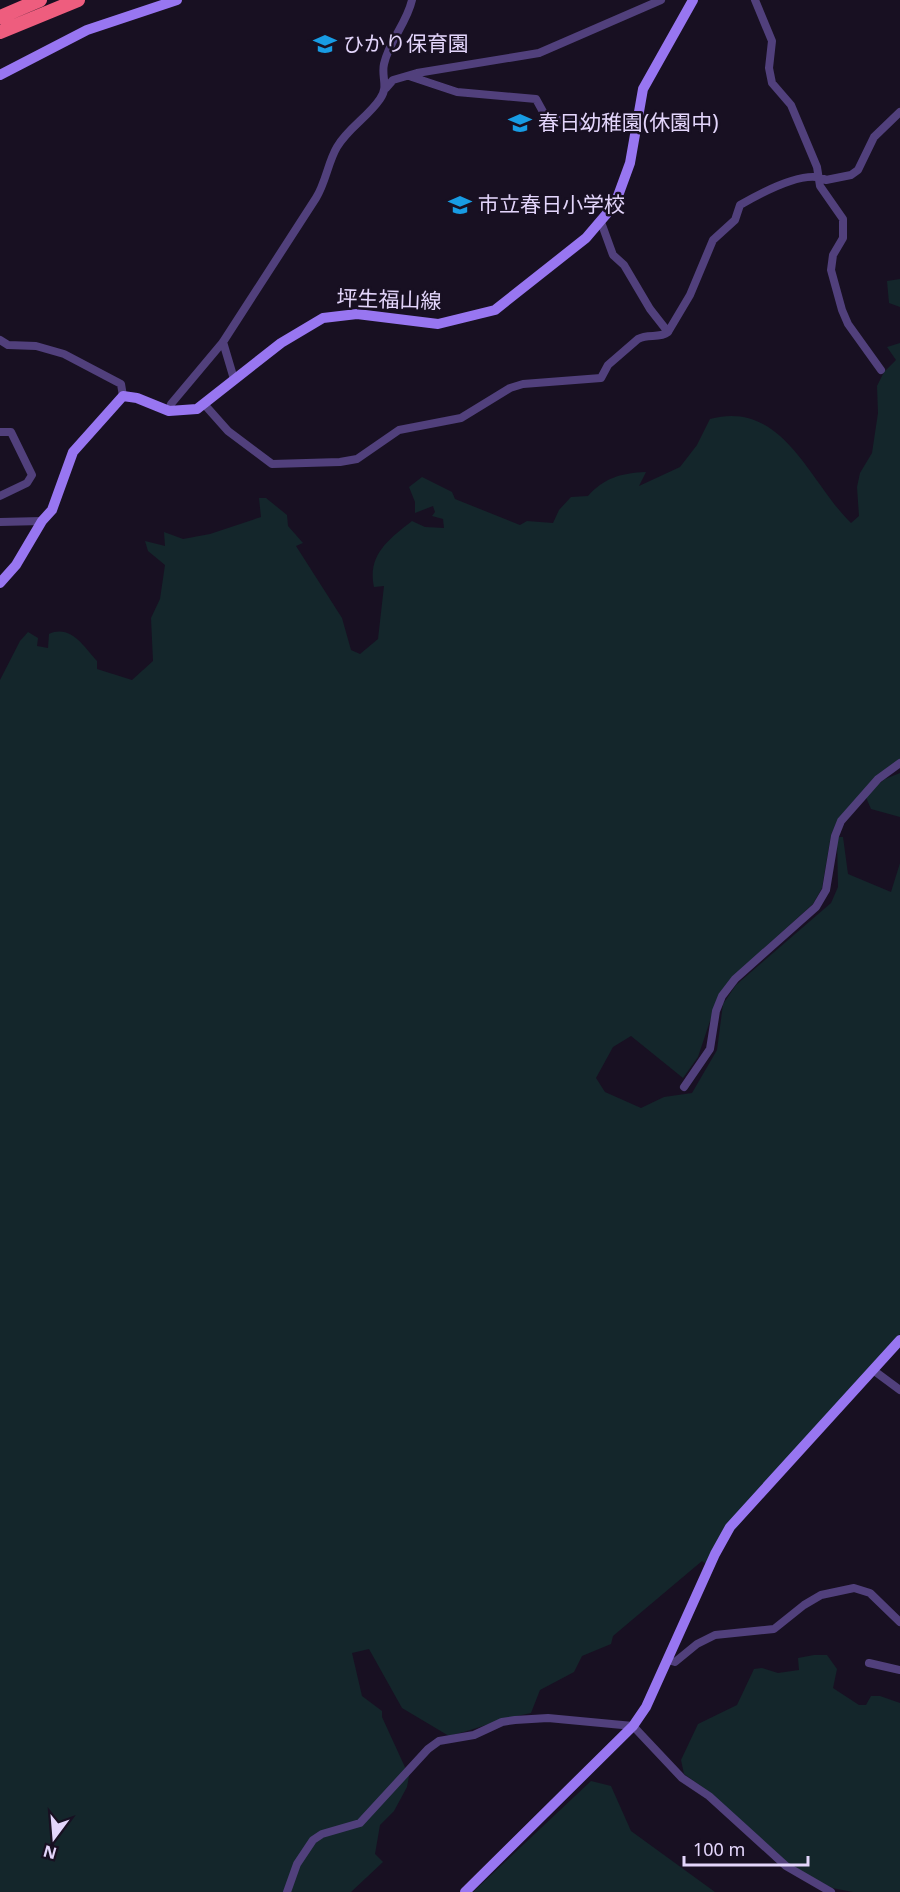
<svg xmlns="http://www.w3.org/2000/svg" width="900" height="1892" font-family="'Noto Sans','Noto Sans JP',sans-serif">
  <rect width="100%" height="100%" fill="#181022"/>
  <path fill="#14262b" d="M900,279V307L889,303L887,281Z
    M900,343V759L876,776L838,819L831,835L822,888L813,904L732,977L719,994L698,1057L683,1078L631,1036L613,1047L596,1078L605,1092L641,1108L664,1097L692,1093L717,1050L723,1004L736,985L831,903L838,887L837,837H843L848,874L891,892L900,863V1334L706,1564L702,1561L613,1636L611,1644L582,1656L574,1672L540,1690L531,1713C503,1718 477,1729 449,1736L402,1708L369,1649L352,1653L362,1696L382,1711V1717L409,1776L407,1787L394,1811L380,1825L375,1854L383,1862L351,1892H0V680L20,641L28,632L38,638L37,646L48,648L49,634C71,624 84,647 97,661V669L132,680L153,661L151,618L160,599L165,565L148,551L145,541L165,546L164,532L183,539L210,534L261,517L259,498H266L287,515L288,526L303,543L296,546L342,618L351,650L360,654L378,639L384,586L374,587C367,555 389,539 412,521L425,527L444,528L443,519L432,516L435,512L433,506L415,513V502L409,487L422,477L452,492L455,499L520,525L527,521L553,523L559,510L571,497L588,496C604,478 621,473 646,472L639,486L680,467L697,445L710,419C783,399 809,482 851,523L859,516L857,487L860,473L872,453L878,413L877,386L884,372L896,360L887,347Z
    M900,773V817L871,809L865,795L885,779Z
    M814,1655H827L837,1669L833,1688L859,1705H866L871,1696H880L900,1703V1892H853L832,1888L786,1863L712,1794L684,1774L681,1760L698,1724L737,1705L754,1669L762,1668L778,1673L799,1670L798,1658Z
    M591,1781L611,1786L631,1831L715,1892H473Z"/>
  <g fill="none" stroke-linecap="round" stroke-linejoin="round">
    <path stroke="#51407c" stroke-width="8" d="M755,0L772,41L769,68L772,83L791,105L817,167L820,186L843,219V238L833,255L831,270L842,310L848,324L881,370
      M412,77L457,92L536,99L547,119L636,127
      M386,88L393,80L417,73L539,53L661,0
      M601,222L613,255L624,265L650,309L668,332
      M0,340L8,345L36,346L64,354L121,384L123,396
      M223,342L234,379
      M204,404L228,431L272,464L340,462L357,459L399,430L461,418L510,388L523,384L601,378L608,365L638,339C648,333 659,339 668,332L690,295L713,240L735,220L740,205C759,194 806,168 826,180L851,175L858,170L874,137L900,112
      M169,411L171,404L223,342L316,198C326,182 328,162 337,147C348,128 368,117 380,99C389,87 381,77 384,64C389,41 407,23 412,0
      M0,432H11L32,475L27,483L0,496
      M0,522L42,521
      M684,1087L710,1049L716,1011L722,996L735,979L816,907L826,890L835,836L841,821L878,779L900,763
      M873,1370L900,1390
      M668,1660L675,1662L697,1644L715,1635L774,1629L804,1605L821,1595L854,1588L870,1593L900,1622
      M869,1663L900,1670
      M287,1892L297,1864L313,1840L322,1834L360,1823L428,1749L439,1741L474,1735L502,1722L515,1720L548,1718L633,1726L682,1778L709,1796L786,1866L831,1892"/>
    <path stroke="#9876f1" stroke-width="10" d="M0,75L87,30L177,0
      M0,583L16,565L42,521L52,510L73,452L123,396L137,398L169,411L197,409L281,343L323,318L357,314L438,324L495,310L586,238L615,204L630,163L643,89L693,0
      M465,1892L633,1726L646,1707L715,1554L730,1527L900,1340"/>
    <path stroke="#ee5d7e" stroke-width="14" d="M0,17L40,0
      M0,32L78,0"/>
  </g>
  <defs>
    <g id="school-bare" transform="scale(1.8)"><path d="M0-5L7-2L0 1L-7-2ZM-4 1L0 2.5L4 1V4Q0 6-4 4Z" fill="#189ce4" stroke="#181022" stroke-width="2.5" paint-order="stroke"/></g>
  </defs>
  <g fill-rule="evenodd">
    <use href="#school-bare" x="325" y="44"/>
    <use href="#school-bare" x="520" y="123"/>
    <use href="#school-bare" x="460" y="205"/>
  </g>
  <g text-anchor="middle" stroke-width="5" stroke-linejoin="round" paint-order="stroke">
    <g font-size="21" fill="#e3d5fb" stroke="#181022" text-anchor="start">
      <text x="343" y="51">ひかり保育園</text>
      <text x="538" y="130">春日幼稚園(休園中)</text>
      <text x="478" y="212">市立春日小学校</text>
    </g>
    <g font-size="21" fill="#e3d5fb" stroke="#181022">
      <text transform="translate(389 300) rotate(2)" y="7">坪生福山線</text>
    </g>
  </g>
  <g transform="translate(54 1838) rotate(196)" stroke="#181022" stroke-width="4.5" paint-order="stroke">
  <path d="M0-4.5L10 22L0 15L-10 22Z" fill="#e3d5fb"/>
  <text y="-9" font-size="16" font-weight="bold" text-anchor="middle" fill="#e3d5fb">N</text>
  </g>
  <path d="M684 1856v9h124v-9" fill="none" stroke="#e3d5fb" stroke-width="3"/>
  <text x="693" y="1856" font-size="18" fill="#e3d5fb" stroke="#181022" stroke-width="4.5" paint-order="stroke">100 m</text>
</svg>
